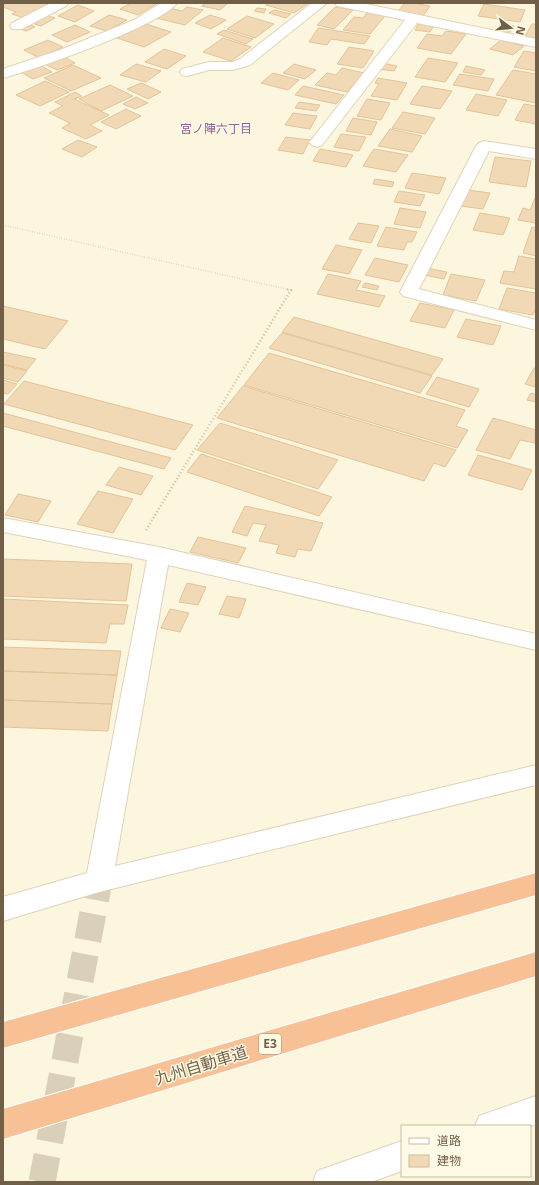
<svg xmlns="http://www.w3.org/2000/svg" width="539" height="1185" font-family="'Noto Sans','Noto Sans JP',sans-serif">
  <rect width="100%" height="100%" fill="#fcf6df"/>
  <path fill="#f2d9b6" stroke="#e4c397" d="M7,3H54L24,18L12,14L16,12L3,7V5Z
    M131,3H153L156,4L138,15L120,9Z
    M206,3H228L220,10L202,6Z
    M268,3H309L294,13L266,5Z
    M405,3H413L430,6L423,16L398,11Z
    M484,4L525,10L520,22L478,16Z
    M78,5L94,11L75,22L58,16Z
    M187,7L203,10L185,25L156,18L169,8L182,11Z
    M335,7L353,10L334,29L317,25Z
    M257,8L266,9L264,13L254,11Z
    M274,10L291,14L286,18L269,13Z
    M367,13L385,16L370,34L343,30L354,17L363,18Z
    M44,14L55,18L41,26L29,22Z
    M109,15L127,20L107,31L90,26Z
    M210,15L226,20L211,29L195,23Z
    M247,16L274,24L255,38L227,29Z
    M27,23L35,27L26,31L17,28Z
    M143,23L171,32L144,47L117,38Z
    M419,23L434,25L430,32L415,30Z
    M501,23L514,26L509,33L496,30Z
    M532,24H536V38L525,36Z
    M75,25L90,32L67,42L52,35Z
    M318,28L370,36L364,44L331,39L327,45L309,42Z
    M224,30L253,39L246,44L217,34Z
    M446,31L466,34L451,54L417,48L427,34L442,36Z
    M223,38L251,47L231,61L203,52Z
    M48,40L63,47L39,58L24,50Z
    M501,40L524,46L513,55L490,49Z
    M349,47L374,51L363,68L337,64Z
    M164,49L186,56L167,69L145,62Z
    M524,51L536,53V71L514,67Z
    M61,55L75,63L57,70L42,63Z
    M428,58L458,63L445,82L415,77Z
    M382,63L397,66L394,71L379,69Z
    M38,64L52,72L33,79L19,71Z
    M136,64L161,71L146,82L120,75Z
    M294,64L316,70L305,79L283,73Z
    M73,65L101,78L71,91L44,78Z
    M466,66L485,70L481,75L463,72Z
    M342,68L364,73L347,92L315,85L327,73L336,75Z
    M513,70L536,74V103L496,95Z
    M273,73L299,80L288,90L261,83Z
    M460,74L494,79L488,91L453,85Z
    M378,78L407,83L397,100L371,96L379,84L375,83Z
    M45,81L69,92L40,106L16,95Z
    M141,83L161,92L148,99L127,89Z
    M110,85L133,96L101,111L79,99Z
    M303,86L344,95L336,104L295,95Z
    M422,86L452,91L440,109L410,104Z
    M75,92L82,96L74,99L109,115L90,125L102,131L86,139L62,128L70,123L49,113L63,106L55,102Z
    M476,94L507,100L498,116L466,110Z
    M136,97L148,103L135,109L123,104Z
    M367,99L390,103L381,120L357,116Z
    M299,102L320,105L316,111L295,108Z
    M524,104L536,106V124L515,120Z
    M126,109L141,116L116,129L101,122Z
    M403,112L435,118L425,134L392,128Z
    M293,113L317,116L310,129L285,125Z
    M353,118L377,122L371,135L346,131Z
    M390,129L422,136L412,152L378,146Z
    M341,134L366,137L359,151L334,147Z
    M286,137L310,140L303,154L278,150Z
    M78,140L97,147L82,157L62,149Z
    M320,149L353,155L346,167L313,161Z
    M374,149L408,155L396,172L363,166Z
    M495,157L531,161L526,187L489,182Z
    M412,173L446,178L439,194L405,188Z
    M375,179L394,182L392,187L373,184Z
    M468,190L490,193L483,209L461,206Z
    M399,191L425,195L420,206L394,202Z
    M536,196V223L518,220L523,208L530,210Z
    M400,208L426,212L420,228L394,224Z
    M480,213L510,218L503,235L473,230Z
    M358,223L379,226L371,243L349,239Z
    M386,227L417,232L412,242H407L404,250L377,246Z
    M532,227L536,228V256L523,253Z
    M336,245L362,250L349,274L322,269Z
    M519,256L536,259V289L500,283L504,271L514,272Z
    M375,258L408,265L399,282L365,275Z
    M427,268L447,272L444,279L424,275Z
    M328,274L361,281L356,290L385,296L379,307L317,294Z
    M451,274L485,280L476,301L443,295Z
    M365,283L379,286L377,290L362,287Z
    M507,288L536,293V308L533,315L499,309Z
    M420,303L454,310L445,328L410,321Z
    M3,306L68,321L45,349L3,339Z
    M294,317L443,359L432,375L282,332Z
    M466,319L501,326L493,345L457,337Z
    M282,333L432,376L420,393L269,348Z
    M3,352L36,359L27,370L3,364Z
    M269,353L465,410L456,426L468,430L457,448L244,385Z
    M3,365L27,371L18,382L3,378Z
    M534,368H536V387L525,384Z
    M437,377L479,389L469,407L426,394Z
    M3,380L17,384L8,394L3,393Z
    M24,381L193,425L175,450L4,404Z
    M243,386L456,450L445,467L434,463L424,481L217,418Z
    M531,393L536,395V402L527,400Z
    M3,413L171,458L164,469L3,426Z
    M493,418L536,430L535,443L520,440L510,459L476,450Z
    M220,423L338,460L318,489L197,450Z
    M201,454L332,497L319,516L187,472Z
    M478,455L532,470L522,490L468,475Z
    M119,467L153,476L141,495L106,485Z
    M98,491L133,499L113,533L77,524Z
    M18,494L51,501L38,522L5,515Z
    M245,506L323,523L311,551L298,549L295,557L276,553L279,545L259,541L266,525L253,523L247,536L232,532Z
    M198,537L246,548L238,563L190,552Z
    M3,559L132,564L126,601L3,596Z
    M187,583L206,587L198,605L179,602Z
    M227,596L246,599L239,618L219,614Z
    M3,599L128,605L124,624H110L106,643L3,639Z
    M170,609L189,613L180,632L161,628Z
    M3,647L121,651L117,675L3,671Z
    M3,671L117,675L112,704L3,700Z
    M3,700L112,704L108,731L3,727Z"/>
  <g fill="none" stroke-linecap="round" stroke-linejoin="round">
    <path stroke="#dad0b9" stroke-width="27" stroke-dasharray="27 14" stroke-linecap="butt" d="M42,1182L99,881"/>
    <g stroke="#e0d3bb" stroke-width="2">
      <path id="street" d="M51,3H68L66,6L22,29H12L10,26L12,23Z
        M161,3H177C160,26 34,70 3,78V69L60,50L134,20Z
        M312,3H327L250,65L233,70H209L187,76L182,75L180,72L182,69L209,62H232L240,59Z
        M335,3H361L536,39V47L417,23L322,145L317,147L312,145L309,142L312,139L405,20L342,7L337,6Z
        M484,141L536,149V159L489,151L419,289L536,320V330L403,296L400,292L476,146L479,143Z
        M3,518L159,547L536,634V650L168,565L115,866L536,765V785L99,892L3,921V897L87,873L147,560L3,532Z
        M536,1096V1124L530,1127L475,1126L479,1116Z
        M402,1141V1171L371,1182H313L317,1171Z"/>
    </g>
    <g stroke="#fff" stroke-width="2">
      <path id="highway" d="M536,873V895L3,1048V1022Z
        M536,952V976L3,1139V1109Z"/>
    </g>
    <path stroke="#d6bd9a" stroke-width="1.5" stroke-dasharray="0.5 2" stroke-linecap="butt" d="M3,225L290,290"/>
    <path stroke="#d6bd9a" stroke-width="2.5" stroke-dasharray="1 2.5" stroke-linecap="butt" d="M146,530L291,290L285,289"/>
    <use href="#street" fill="#fff" fill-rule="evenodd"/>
    <use href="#highway" fill="#f8c195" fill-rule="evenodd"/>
  </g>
  <g text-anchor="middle" stroke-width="3" stroke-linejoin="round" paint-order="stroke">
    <g font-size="12" fill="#8e6296" stroke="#fffae5">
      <text x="216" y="133">宮ノ陣六丁目</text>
    </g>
    <rect fill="#fffae5" stroke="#9c8e76" stroke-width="1" x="259" y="1034" width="22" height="20" rx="3"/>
    <g font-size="12" font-weight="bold" fill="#725f47">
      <text x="270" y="1048">E3</text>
    </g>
    <g font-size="16" fill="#725f47" stroke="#fffae5">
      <text transform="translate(201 1065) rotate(-17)" y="6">九州自動車道</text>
    </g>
  </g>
  <rect width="539" height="1185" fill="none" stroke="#725f47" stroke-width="8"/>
  <rect x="401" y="1125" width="130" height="52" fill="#fffae5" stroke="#c7bca6"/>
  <rect x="409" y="1138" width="20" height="6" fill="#ffffff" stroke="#c7bca6"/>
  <text x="437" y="1145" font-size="12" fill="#725f47">道路</text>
  <rect x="409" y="1155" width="20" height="12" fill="#f2d9b6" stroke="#c7bca6"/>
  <text x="437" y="1165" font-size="12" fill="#725f47">建物</text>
  <g transform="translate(511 28) rotate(106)" stroke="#fffae5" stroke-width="3" paint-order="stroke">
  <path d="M0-3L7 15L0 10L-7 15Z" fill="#725f47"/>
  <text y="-6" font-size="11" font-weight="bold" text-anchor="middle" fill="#725f47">N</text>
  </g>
</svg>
